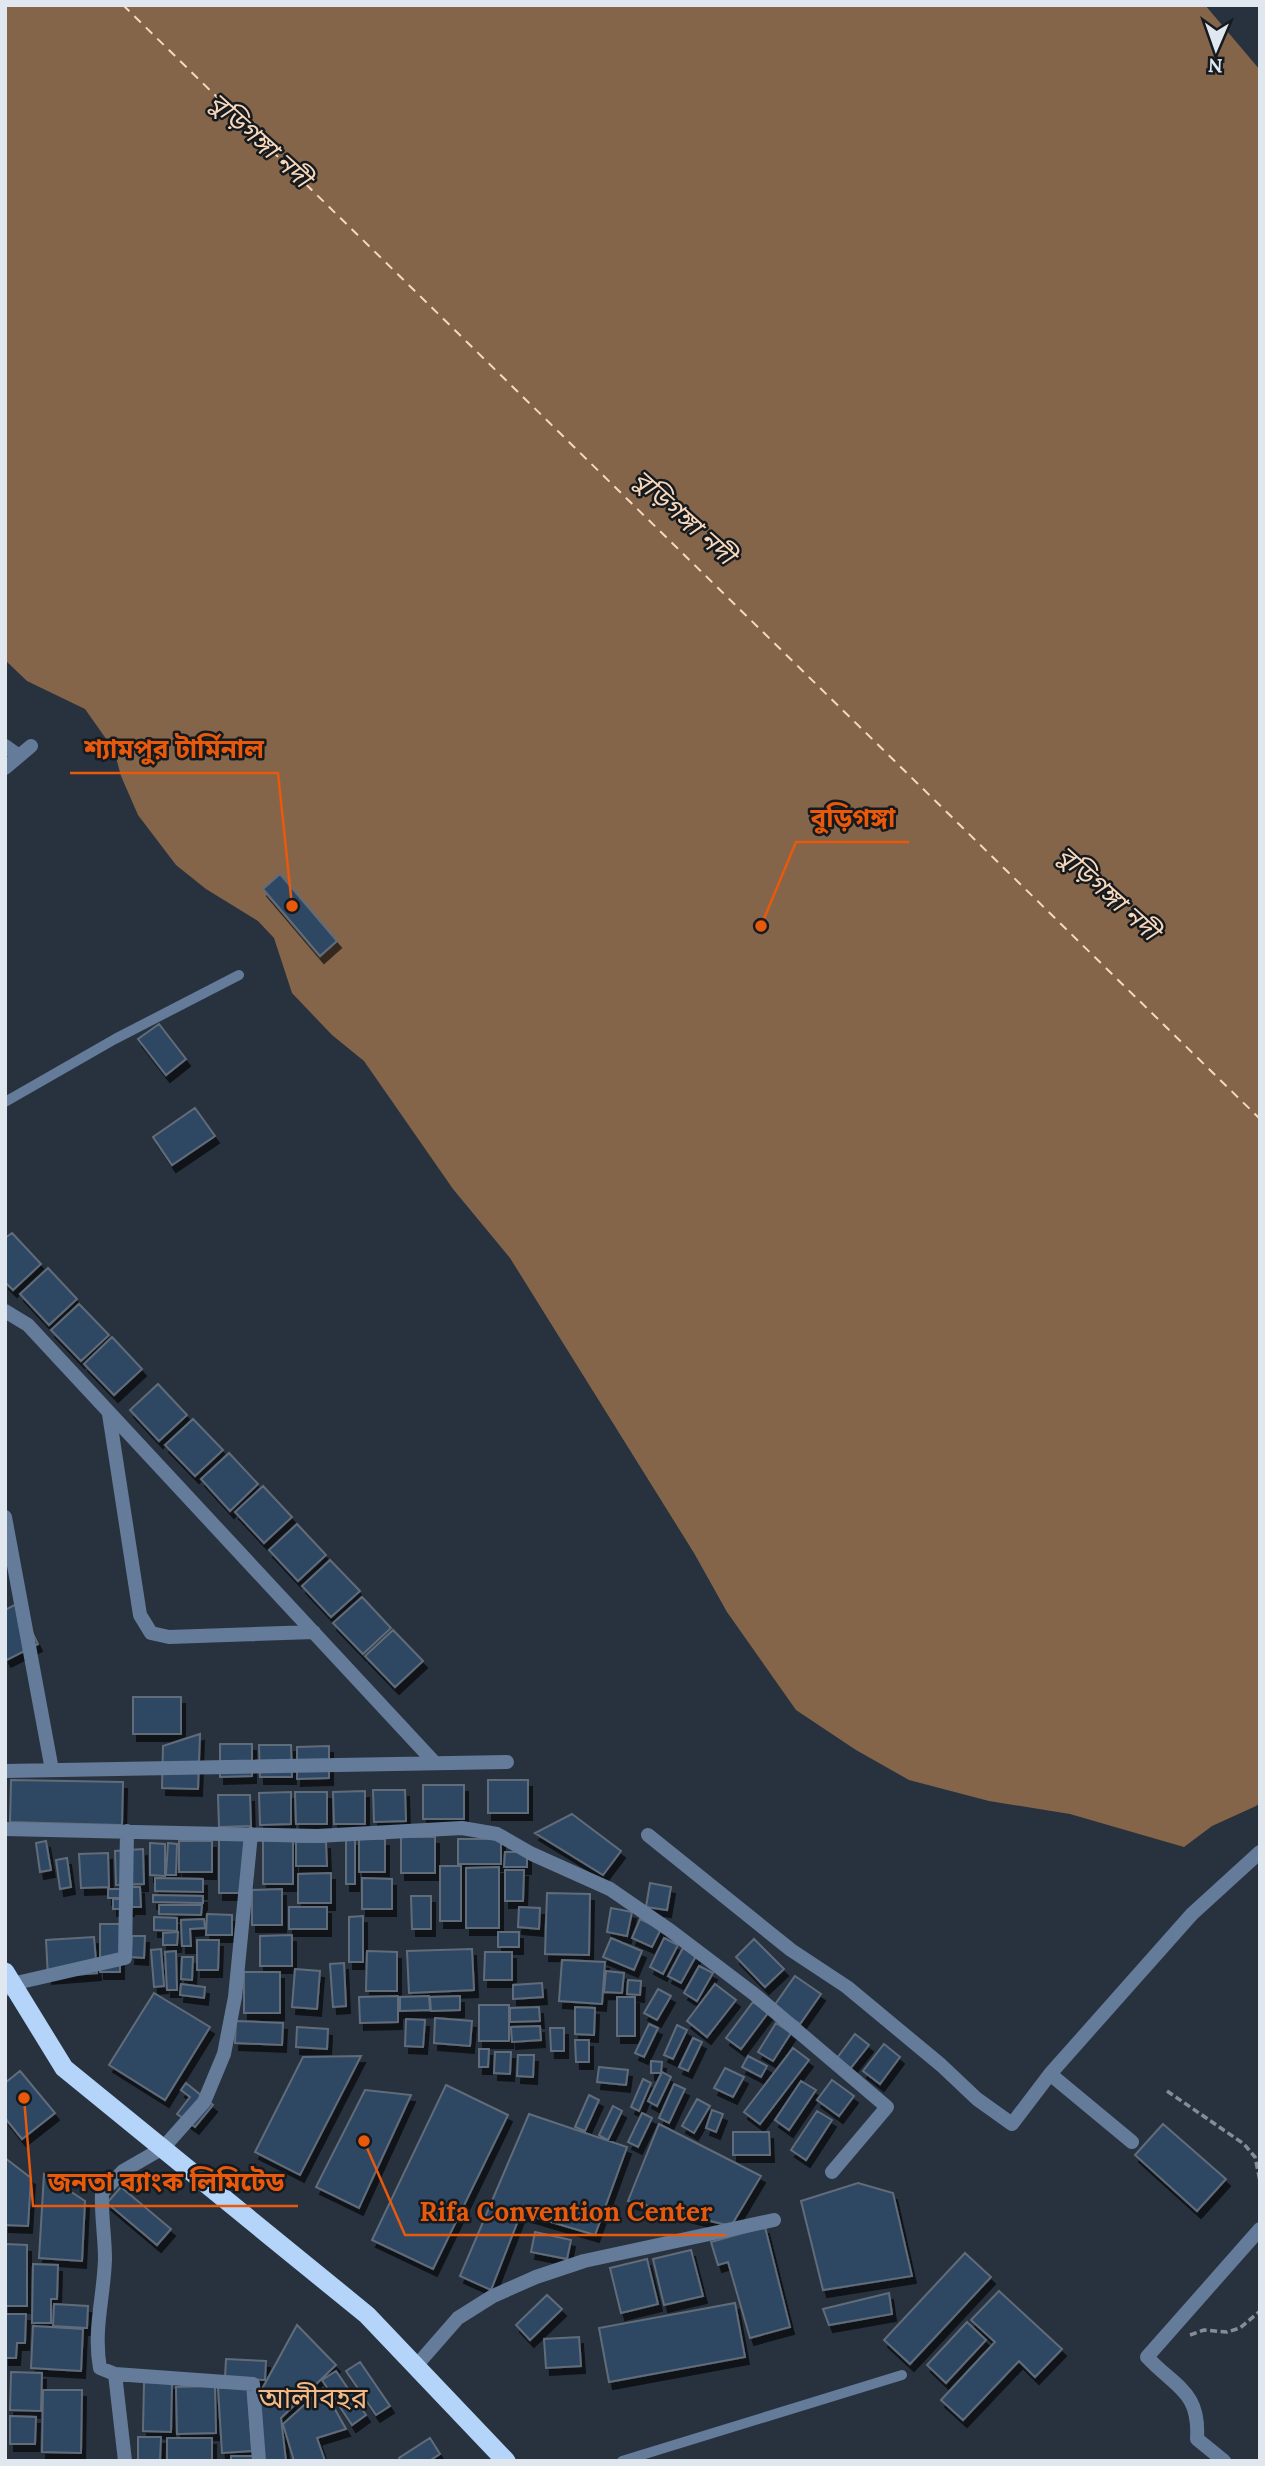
<svg xmlns="http://www.w3.org/2000/svg" width="1265" height="2466" font-family="Lora,'Noto Sans Bengali',serif">
  <defs>
    <filter id="shadow"><feDropShadow dx="4" dy="7" stdDeviation="0" flood-color="#0009"/></filter>
  </defs>
  <rect width="100%" height="100%" fill="#28323e"/>
  <path fill="#85654a" d="M5,5H1205L1260,70V1803L1256,1806L1212,1826L1184,1847L1070,1814L989,1801L909,1780L856,1750L796,1710L727,1612L694,1553L510,1258L453,1189L364,1061L332,1035L292,993L274,938L258,921L206,889L176,865L138,815L121,776L114,750L85,709L27,681L5,660Z"/>
  <g fill="none" stroke-linecap="round" stroke-linejoin="round">
    <path stroke="#f8d7bb" stroke-width="2" stroke-dasharray="9 7" stroke-linecap="butt" d="M123,5L1260,1119"/>
  </g>
  <path fill="#2e4662" stroke="#616c7a" stroke-width="2" filter="url(#shadow)" d="M280,874L337,941L320,956L263,889Z
    M159,1024L186,1059L166,1075L138,1039Z
    M195,1108L215,1136L172,1165L153,1137Z
    M12,1233L41,1264L13,1290L5,1282V1238Z
    M48,1268L77,1299L49,1325L20,1294Z
    M79,1304L109,1335L81,1361L51,1330Z
    M112,1337L142,1369L114,1395L84,1364Z
    M158,1384L187,1415L159,1441L130,1410Z
    M193,1419L223,1450L195,1476L165,1445Z
    M229,1453L258,1484L230,1511L201,1479Z
    M263,1486L292,1517L264,1543L235,1512Z
    M297,1524L326,1555L298,1581L269,1550Z
    M330,1560L360,1591L331,1617L302,1586Z
    M362,1597L391,1628L363,1654L333,1623Z
    M18,1603L38,1644L7,1660L5,1656V1610Z
    M393,1630L423,1661L395,1687L365,1656Z
    M133,1697H181V1734H133Z
    M200,1734L198,1789L162,1788L163,1746Z
    M220,1744H252V1776L220,1777Z
    M259,1745H291L292,1777H260Z
    M329,1746V1778L297,1779V1747Z
    M11,1780L123,1782L122,1825L10,1822Z
    M488,1780H528V1813H488Z
    M423,1785H464V1819H423Z
    M373,1790H405L406,1821L374,1822Z
    M365,1791V1824H334L333,1792Z
    M291,1792V1824L260,1825L259,1793Z
    M295,1792H327V1824H296Z
    M218,1795H250L251,1826L219,1827Z
    M572,1814L621,1851L603,1875L535,1833Z
    M219,1836H249L248,1893H219Z
    M401,1837H435V1873H401Z
    M263,1839H293V1884H263Z
    M346,1839H355V1884H346Z
    M359,1839H385V1872H359Z
    M458,1839H501V1864H458Z
    M46,1841L51,1870L40,1872L36,1843Z
    M179,1841H212V1872H179Z
    M296,1842H326L327,1866H296Z
    M150,1843L165,1844V1876L150,1875Z
    M168,1843L177,1844L176,1875H166Z
    M143,1849L144,1884L116,1885L115,1851Z
    M505,1852H527V1867H504Z
    M108,1853L109,1887L81,1888L79,1854Z
    M67,1858L71,1887L60,1889L56,1860Z
    M440,1866H461V1921H440Z
    M499,1867V1928H466V1868Z
    M505,1870H524L523,1901H505Z
    M331,1873V1903H298V1874Z
    M155,1878L203,1879V1892L155,1891Z
    M362,1878L392,1879V1909H362Z
    M650,1883L671,1887L667,1910L646,1907Z
    M132,1887H140L141,1907H132Z
    M108,1889H130V1898H108Z
    M282,1889V1925H252V1890Z
    M547,1893L590,1894L589,1955L545,1954Z
    M153,1895L203,1896V1903L153,1902Z
    M411,1896H431V1929H412Z
    M113,1899H130V1909H113Z
    M159,1905H202L201,1915L159,1914Z
    M289,1907H327V1929H289Z
    M519,1907L540,1908L539,1929L518,1927Z
    M611,1908L632,1912L627,1936L607,1932Z
    M207,1914L232,1915V1935H206Z
    M363,1916V1962H349V1917Z
    M154,1917L177,1918V1931L154,1930Z
    M204,1919L205,1928L190,1929L191,1946H182L181,1920Z
    M640,1919L661,1929L652,1947L632,1938Z
    M100,1924H120V1972H100Z
    M178,1932L177,1945H163V1933Z
    M498,1932H519V1947H498Z
    M292,1935V1966H260V1936Z
    M132,1936H145L144,1958L131,1957Z
    M94,1937L97,1973L48,1977L46,1940Z
    M611,1938L642,1951L634,1970L603,1957Z
    M664,1938L678,1945L663,1974L650,1967Z
    M754,1939L784,1969L765,1987L736,1957Z
    M197,1940H219L218,1970H197Z
    M683,1948L696,1956L681,1983L668,1976Z
    M161,1949L164,1986L154,1987L151,1950Z
    M472,1949L474,1990L409,1993L407,1951Z
    M176,1951L177,1990H167L165,1952Z
    M367,1951L397,1952V1991H366Z
    M485,1952H512V1980H484Z
    M182,1957H193L192,1980L181,1979Z
    M562,1960L605,1962L602,2004L559,2001Z
    M344,1963L346,2006L333,2007L330,1964Z
    M699,1966L713,1973L697,2001L684,1993Z
    M295,1969L320,1971L317,2009L292,2007Z
    M606,1971L624,1973L622,1993L604,1992Z
    M244,1972H280V2013H244Z
    M795,1976L821,1994L800,2024L774,2006Z
    M628,1980L641,1981L640,1995L627,1994Z
    M542,1983L543,1997L513,1999V1985Z
    M181,1984L205,1987L204,1998L180,1995Z
    M715,1984L736,2000L707,2037L687,2021Z
    M658,1989L671,1996L657,2020L644,2013Z
    M154,1993L210,2027L165,2100L109,2065Z
    M398,1996V2022L360,2023L359,1997Z
    M429,1996L430,2010L400,2011V1997Z
    M460,1996V2010L431,2011L430,1997Z
    M617,1997H635V2036H617Z
    M753,2002L768,2013L741,2049L726,2038Z
    M479,2005H509V2041H479Z
    M539,2007L540,2021L510,2022V2008Z
    M575,2007L595,2008L594,2035L575,2034Z
    M435,2018L472,2021L470,2046L434,2043Z
    M406,2019L425,2020L423,2047L405,2046Z
    M236,2021L283,2023L282,2045L235,2043Z
    M776,2023L791,2033L773,2061L758,2052Z
    M649,2024L658,2028L644,2057L635,2053Z
    M677,2025L687,2030L673,2059L664,2055Z
    M540,2026L541,2040L512,2042L511,2027Z
    M297,2027L328,2029L327,2049L296,2047Z
    M550,2028H564V2051H551Z
    M855,2034L869,2045L850,2069L837,2058Z
    M693,2038L702,2042L688,2071L679,2067Z
    M575,2040H589V2062H576Z
    M884,2044L900,2057L880,2084L863,2071Z
    M793,2048L809,2060L760,2124L744,2112Z
    M479,2049H489L488,2067H479Z
    M495,2052H511L510,2074L494,2073Z
    M518,2055H534L533,2077L517,2076Z
    M361,2056L300,2175L255,2152L303,2057Z
    M748,2056L767,2066L761,2077L742,2067Z
    M651,2061L662,2062L661,2073H651Z
    M599,2067L628,2070L626,2085L597,2082Z
    M725,2068L744,2077L733,2097L714,2088Z
    M20,2071L55,2113L22,2139L5,2118V2083Z
    M662,2072L671,2077L657,2106L648,2101Z
    M643,2079L651,2083L639,2111L631,2107Z
    M832,2080L854,2096L839,2116L817,2100Z
    M801,2081L816,2090L789,2130L775,2120Z
    M186,2083L213,2105L195,2127L177,2114L190,2097L181,2090Z
    M674,2084L685,2089L669,2123L659,2118Z
    M446,2085L508,2115L433,2269L372,2240Z
    M365,2090L411,2095L359,2208L316,2187Z
    M589,2095L599,2100L585,2131L575,2127Z
    M697,2099L710,2106L694,2133L682,2126Z
    M613,2106L622,2111L608,2140L599,2135Z
    M712,2110L723,2114L716,2132L706,2128Z
    M817,2111L832,2120L806,2160L791,2150Z
    M642,2113L652,2118L638,2147L628,2142Z
    M529,2114L627,2147L595,2235L521,2213L491,2290L460,2276Z
    M659,2124L761,2176L731,2226L628,2201Z
    M1163,2124L1226,2179L1197,2211L1135,2155Z
    M733,2132H769L770,2155H733Z
    M5,2158L31,2178L28,2226L5,2225Z
    M44,2174L85,2201L82,2261L39,2258Z
    M858,2183L893,2193L912,2276L823,2290L801,2201Z
    M121,2187L171,2229L157,2245L107,2203Z
    M765,2227L790,2327L750,2338L728,2262L718,2265L711,2242Z
    M535,2232L571,2240L567,2259L531,2252Z
    M5,2244L27,2245V2306H5Z
    M691,2250L703,2296L664,2305L653,2259Z
    M965,2253L991,2277L910,2364L884,2340Z
    M647,2259L658,2304L621,2313L610,2268Z
    M33,2264L58,2265L57,2299H51V2323H32Z
    M999,2291L1062,2349L1035,2377L1019,2361L963,2420L941,2400L995,2342L971,2320Z
    M889,2293L892,2314L829,2325L823,2309Z
    M547,2295L562,2309L530,2340L516,2325Z
    M735,2303L745,2357L609,2382L599,2328Z
    M54,2304L88,2306L87,2328L53,2326Z
    M5,2314H26L25,2343H17L16,2358H5Z
    M967,2322L986,2340L946,2383L927,2365Z
    M297,2325L336,2365L281,2418L286,2461H264L256,2400Z
    M33,2326L83,2329L81,2371L31,2368Z
    M579,2337L581,2366L546,2368L544,2339Z
    M226,2359L266,2361L265,2380L225,2378Z
    M360,2362L390,2406L376,2415L346,2371Z
    M336,2371L366,2415L352,2425L322,2380Z
    M11,2372L42,2373L41,2411L10,2410Z
    M144,2382L172,2383L171,2432L143,2431Z
    M215,2386L216,2433L177,2434L176,2387Z
    M248,2386L252,2451L222,2453L218,2388Z
    M323,2388L346,2429L317,2438L325,2461H294L283,2424Z
    M43,2390H82L81,2453L42,2452Z
    M10,2416L36,2417L35,2444H10Z
    M138,2437H161L160,2461H138Z
    M167,2438H212V2461H167Z
    M430,2438L440,2454L429,2461H400L399,2458Z
    M231,2456H257V2461H231Z"/>
  <g fill="none" stroke-linecap="round" stroke-linejoin="round">
    <path stroke="#848d97" stroke-width="3.5" stroke-dasharray="7 3.5" stroke-linecap="butt" d="M1167,2091L1244,2144L1255,2157L1260,2181
      M1190,2335L1204,2330L1227,2332L1240,2328L1260,2311"/>
    <path stroke="#647c99" stroke-width="10" d="M5,1102L115,1039L239,975
      M622,2461L902,2375"/>
    <path stroke="#647c99" stroke-width="14" d="M5,746L19,756
      M5,768L31,746"/>
    <path stroke="#647c99" stroke-width="14" d="M5,1311L28,1325L435,1763
      M109,1414L140,1615L151,1633L169,1637L314,1632
      M5,1517L52,1770
      M5,1771L507,1762
      M5,1829L317,1836L462,1828L497,1834L532,1854L610,1889L671,1931L754,1994L887,2107L832,2172
      M648,1835L791,1950L847,1987L941,2065L977,2099L1012,2124L1050,2074L1192,1914L1260,1852
      M6,1989L12,1984L125,1958L127,1831
      M1050,2074L1132,2142
      M416,2366L458,2318L493,2296L536,2277L584,2261L774,2220
      M115,2374L253,2384L259,2461
      M125,2461L115,2374L100,2368C93,2330 104,2296 105,2259C105,2237 101,2215 102,2193L123,2171L163,2148L204,2102L224,2054L235,1997L251,1834
      M1224,2461L1197,2439C1200,2391 1176,2388 1147,2357L1260,2229"/>
    <path stroke="#b4d4fa" stroke-width="19" d="M5,1972L64,2068L367,2315L506,2461"/>
  </g>
  <g text-anchor="middle" stroke-width="5" stroke-linejoin="round" paint-order="stroke">
    <g font-size="26" font-style="italic" fill="#f8d7bb" stroke="#151a1f">
      <text transform="translate(260 140) rotate(42)" y="9">বুড়িগঙ্গা নদী</text>
      <text transform="translate(684 517) rotate(42)" y="9">বুড়িগঙ্গা নদী</text>
      <text transform="translate(1108 893) rotate(42)" y="9">বুড়িগঙ্গা নদী</text>
    </g>
    <g font-size="28" fill="#f7b983" stroke="#151a1f">
      <text x="313" y="2408">আলীবহর</text>
    </g>
  </g>
  <path fill="none" stroke="#e8590c" stroke-width="2.5" d="M292 906L278 773H70M761 926L796 842H909M24 2098L33 2206H298M364 2141L405 2235H726"/>
  <g fill="#e8590c" stroke="#151a1f" stroke-width="2.5">
    <circle cx="292" cy="906" r="7"/>
    <circle cx="761" cy="926" r="7"/>
    <circle cx="24" cy="2098" r="7"/>
    <circle cx="364" cy="2141" r="7"/>
  </g>
  <g font-size="26" text-anchor="middle" font-weight="bold" fill="#e8590c" stroke="#151a1f" stroke-width="5" stroke-linejoin="round" paint-order="stroke">
    <text x="174" y="758">শ্যামপুর টার্মিনাল</text>
    <text x="853" y="827">বুড়িগঙ্গা</text>
    <text x="166" y="2191">জনতা ব্যাংক লিমিটেড</text>
    <text x="566" y="2221">Rifa Convention Center</text>
  </g>
  <rect width="1265" height="2466" fill="none" stroke="#e0e7ef" stroke-width="14"/>
  <g transform="translate(1216 49) rotate(182)" stroke="#151a1f" stroke-width="5" paint-order="stroke">
  <path d="M0-5L12 26L0 18L-12 26Z" fill="#e0e7ef"/>
  <text y="-10" font-size="19" font-weight="bold" text-anchor="middle" fill="#e0e7ef">N</text>
  </g>
</svg>
